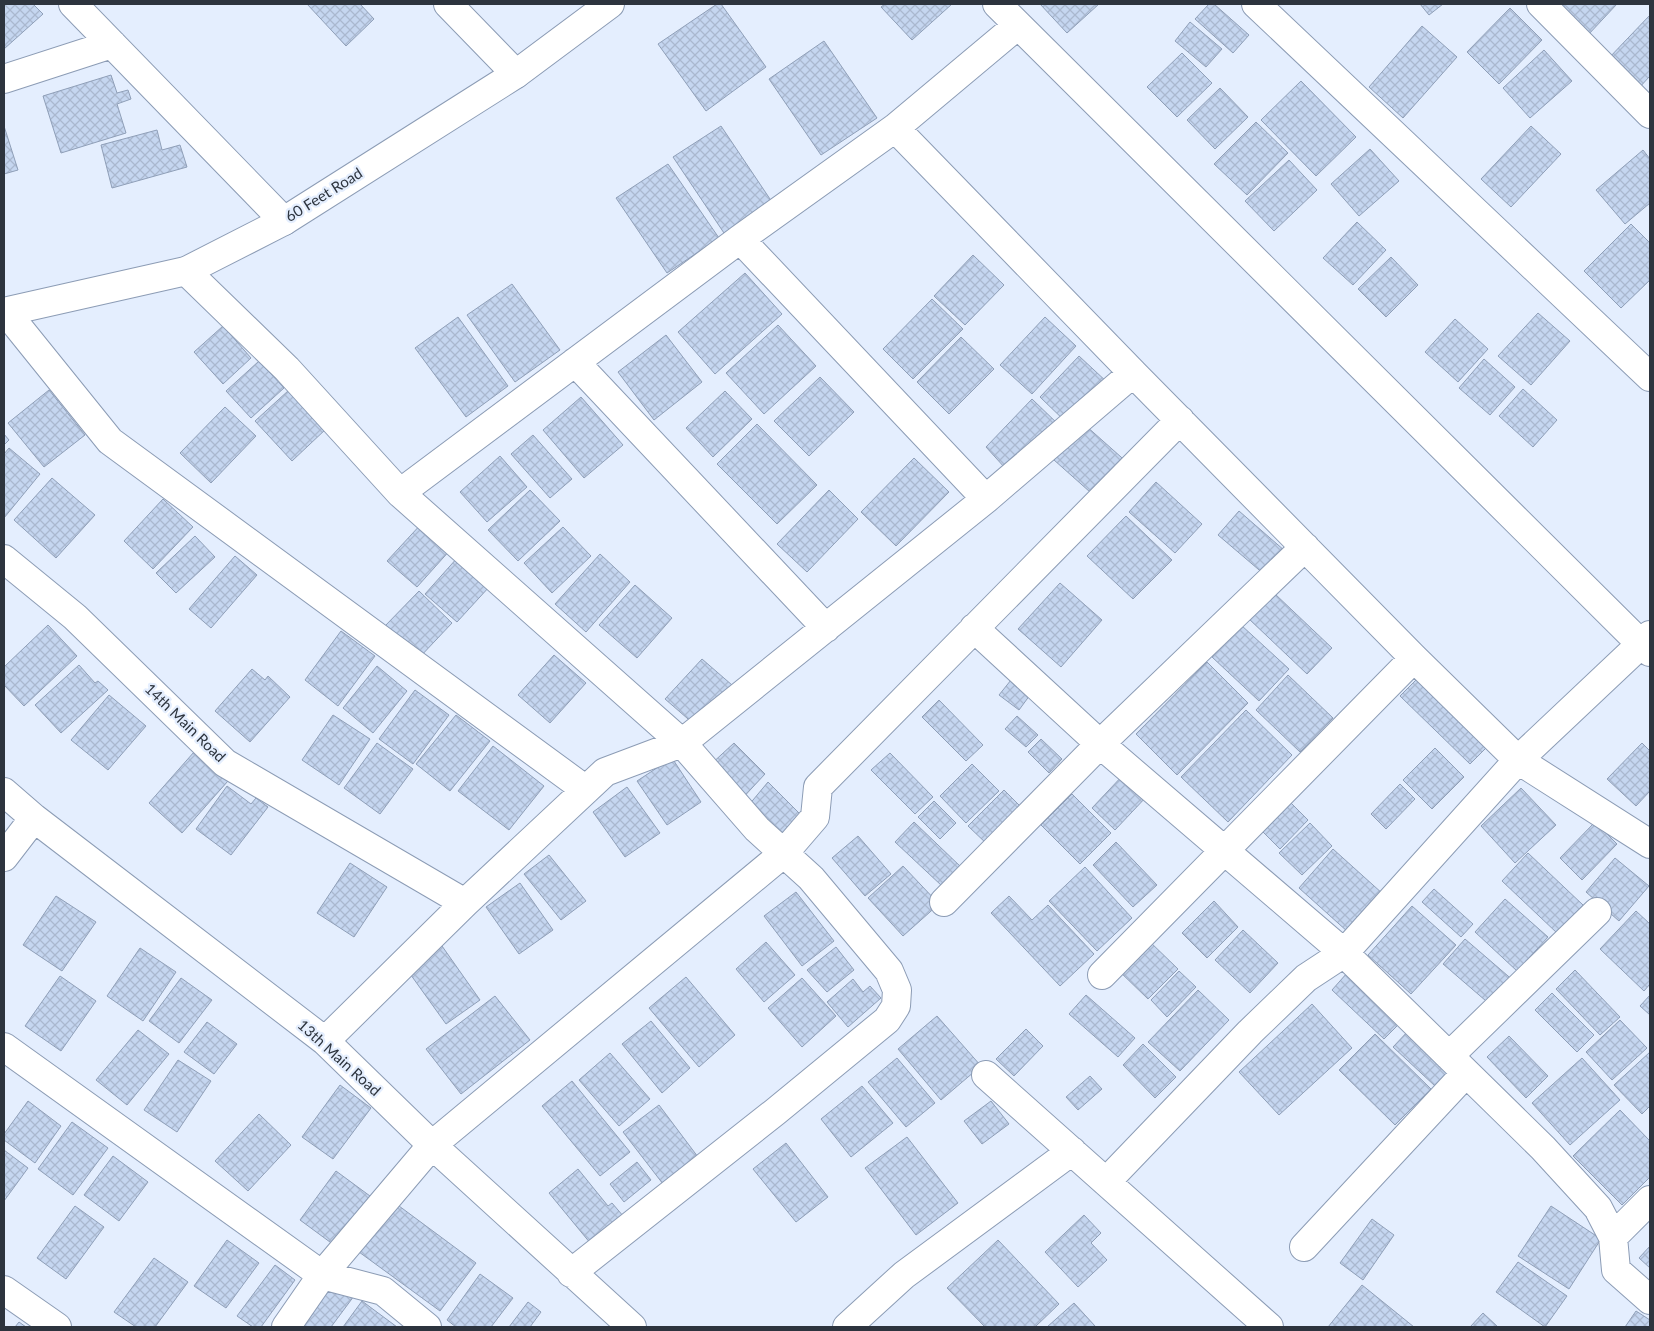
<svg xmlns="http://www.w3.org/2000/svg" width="1654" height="1331" font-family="Lato,sans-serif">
  <defs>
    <pattern id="building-cross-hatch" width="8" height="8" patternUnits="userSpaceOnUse" patternTransform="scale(1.25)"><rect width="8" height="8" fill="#c5d6f0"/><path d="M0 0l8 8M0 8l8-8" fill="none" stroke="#aab8cf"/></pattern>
  </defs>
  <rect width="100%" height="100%" fill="#e4eefe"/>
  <path fill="url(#building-cross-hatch)" stroke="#8f9fb8" d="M4,4H33L43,14L4,49Z
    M307,4H360L374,19L346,46Z
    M717,4H721L766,67L706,111L658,44Z
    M885,4H952L912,40L881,7Z
    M1040,4H1099L1067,33Z
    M1209,4H1214L1249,35L1233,53L1195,19Z
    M1420,4H1443L1429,15Z
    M1563,4H1617L1588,35L1560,8Z
    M1510,8L1542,40L1499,84L1467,52Z
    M1650,15V76L1638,89L1607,60Z
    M1190,22L1222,49L1206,67L1175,41Z
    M1422,26L1457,57L1403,118L1369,87Z
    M824,41L877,118L821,155L769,79Z
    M1544,50L1572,81L1530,118L1503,88Z
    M1182,53L1212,83L1177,117L1147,87Z
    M111,75L117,93L128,90L131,99L117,104L126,133L61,153L43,96Z
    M1301,81L1356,137L1316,176L1261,120Z
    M1220,88L1248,117L1215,149L1187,120Z
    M1256,122L1288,153L1247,195L1214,164Z
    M4,126L18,170L4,174Z
    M721,126L772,202L724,233L673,157Z
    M1531,126L1561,154L1511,207L1481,179Z
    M157,130L162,150L180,145L187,167L112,188L101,145Z
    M1370,149L1399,181L1359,216L1331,184Z
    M1643,150L1650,159V203L1625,224L1596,190Z
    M1289,160L1317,190L1274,231L1245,201Z
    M668,164L719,238L667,273L616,198Z
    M1357,222L1386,250L1353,285L1323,258Z
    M1631,224L1650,243V280L1621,308L1584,271Z
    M973,255L1004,285L965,325L934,296Z
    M1391,257L1418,285L1386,317L1358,289Z
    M745,273L782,314L715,374L678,332Z
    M512,284L560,350L515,382L467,315Z
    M932,299L963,329L913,379L883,349Z
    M1538,313L1570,341L1531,385L1498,356Z
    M458,317L508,386L466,417L415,348Z
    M1045,317L1076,346L1032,394L1000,365Z
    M1455,319L1488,349L1458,382L1425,352Z
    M778,325L816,366L764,414L726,373Z
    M223,326L251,358L223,384L194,352Z
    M666,335L702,382L654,420L618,372Z
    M961,337L994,369L949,414L917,382Z
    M1079,356L1108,383L1068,424L1040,397Z
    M1484,359L1515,387L1490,415L1459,388Z
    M259,361L284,388L251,418L226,391Z
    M820,377L854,412L809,456L774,421Z
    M1523,389L1557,420L1533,447L1499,416Z
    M49,390L85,435L44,467L8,423Z
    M289,390L326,429L292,461L255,421Z
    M725,391L752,419L713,457L686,428Z
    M581,397L623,445L584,478L543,430Z
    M1032,399L1059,425L1005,468L986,447Z
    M225,407L256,436L211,483L180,453Z
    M757,424L817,485L777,524L717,464Z
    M1085,425L1130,465L1099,500L1054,460Z
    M4,434L9,440L4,445Z
    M533,435L572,479L550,498L511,454Z
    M9,448L40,474L4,518V454Z
    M500,456L527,487L487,522L460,492Z
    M914,458L949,492L896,546L861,512Z
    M52,478L95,515L56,558L14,520Z
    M1156,482L1202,524L1175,553L1129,512Z
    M530,490L560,521L518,561L488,530Z
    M829,490L858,519L807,572L777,544Z
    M163,499L193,527L153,569L124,541Z
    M1239,511L1285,551L1265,575L1218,535Z
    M1126,516L1172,560L1133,599L1087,556Z
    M423,522L452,548L417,587L387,561Z
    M563,527L591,556L552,593L524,563Z
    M195,536L215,557L176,593L156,573Z
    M600,554L630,582L586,632L555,604Z
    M235,556L257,575L211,628L189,609Z
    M458,557L490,586L457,622L425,594Z
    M1060,583L1102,620L1061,667L1018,629Z
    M635,585L672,618L637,658L599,625Z
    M419,591L452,623L418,659L384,627Z
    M1274,593L1332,648L1307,674L1249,619Z
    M48,625L77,656L24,706L4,685V667Z
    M1241,625L1289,669L1259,701L1212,657Z
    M341,631L375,656L338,706L305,680Z
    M554,655L586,683L550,723L518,695Z
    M702,659L732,685L695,725L665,699Z
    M1207,662L1248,703L1177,775L1136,734Z
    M79,665L95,683L98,681L108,690L61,733L35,705Z
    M377,666L407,691L373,733L343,708Z
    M252,669L265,680L268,676L290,697L250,742L215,711Z
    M1288,675L1333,718L1300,752L1256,710Z
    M1420,676L1490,744L1470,764L1400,696Z
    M1011,680L1030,695L1019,710L999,695Z
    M415,690L449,715L413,764L379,739Z
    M109,695L146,726L108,770L71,740Z
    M939,700L983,745L966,761L922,717Z
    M1246,710L1292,755L1228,822L1181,777Z
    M333,715L370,739L339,785L302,760Z
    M456,715L490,741L450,791L416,764Z
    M1017,716L1038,735L1026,747L1005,729Z
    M1041,739L1062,759L1049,773L1028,752Z
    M377,743L413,769L380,814L344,788Z
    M734,743L765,774L739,802L709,766Z
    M1642,743L1650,751V791L1636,806L1607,779Z
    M493,746L544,786L509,830L458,791Z
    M1435,748L1464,777L1432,809L1403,780Z
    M194,752L228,781L182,833L149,803Z
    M890,753L933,797L915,814L871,770Z
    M672,758L701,802L667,825L637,781Z
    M972,764L999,791L966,823L940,796Z
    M1125,773L1148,795L1115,830L1092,808Z
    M768,782L800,814L778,837L748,806Z
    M1400,784L1415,799L1386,829L1371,814Z
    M227,786L251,804L256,798L268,807L231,855L196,829Z
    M627,787L660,833L625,857L593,812Z
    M1521,788L1556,825L1515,863L1481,826Z
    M1004,790L1024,810L988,845L968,826Z
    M1072,794L1111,833L1080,864L1041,825Z
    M934,801L956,823L940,839L918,817Z
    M1291,803L1308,820L1280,849L1263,832Z
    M914,822L961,867L942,886L895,842Z
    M1595,822L1617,844L1582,880L1560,858Z
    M1310,823L1332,846L1302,875L1279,853Z
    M858,836L891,874L865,896L832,858Z
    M1116,842L1157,885L1133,907L1093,865Z
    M1333,849L1383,894L1348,932L1299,888Z
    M1528,853L1583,905L1557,933L1502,881Z
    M549,855L586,901L561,920L524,874Z
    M1615,858L1649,886L1619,921L1586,892Z
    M350,863L387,887L354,937L317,913Z
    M903,866L939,904L903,936L868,898Z
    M1085,867L1132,918L1097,951L1049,901Z
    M520,883L553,930L519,954L486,907Z
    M1434,889L1473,924L1461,937L1422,902Z
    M796,892L834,941L802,966L764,916Z
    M56,896L96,922L62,971L23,945Z
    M1009,896L1032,920L1048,905L1094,954L1060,986L991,913Z
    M1505,899L1548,937L1517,971L1475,932Z
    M1214,901L1238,927L1207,958L1182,933Z
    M1412,906L1456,945L1411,994L1368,955Z
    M1636,911L1650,924V984L1644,991L1600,949Z
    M1243,930L1278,963L1250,993L1215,960Z
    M1147,939L1178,969L1148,999L1117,969Z
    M1465,939L1515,982L1493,1007L1443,964Z
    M766,942L795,975L764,1002L736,969Z
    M442,946L480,1000L446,1024L408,971Z
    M836,947L854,970L827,992L807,970Z
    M140,948L176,972L143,1021L107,996Z
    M1575,970L1620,1017L1600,1035L1556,989Z
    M1179,971L1196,987L1167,1017L1151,1000Z
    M1347,973L1401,1022L1384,1039L1332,990Z
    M60,976L96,1001L61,1051L25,1026Z
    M686,977L735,1035L699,1067L649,1008Z
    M181,978L212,1000L179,1043L149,1021Z
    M802,978L836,1016L802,1047L768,1008Z
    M853,979L863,992L870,986L881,998L848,1027L827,1002Z
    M1198,990L1229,1020L1180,1071L1148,1042Z
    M1552,993L1594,1035L1577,1052L1535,1010Z
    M1086,995L1135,1038L1118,1057L1069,1014Z
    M1650,995V1015L1640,1006Z
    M495,996L530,1040L461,1094L426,1049Z
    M1312,1004L1352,1048L1279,1115L1239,1072Z
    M937,1016L981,1066L941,1100L898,1049Z
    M1620,1020L1647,1048L1612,1080L1586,1052Z
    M651,1021L690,1068L662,1093L622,1044Z
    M207,1022L237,1044L214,1074L184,1052Z
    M1026,1029L1043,1046L1014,1076L996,1059Z
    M1410,1029L1452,1069L1435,1086L1393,1047Z
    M138,1030L169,1054L127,1105L96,1080Z
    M1375,1034L1431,1089L1395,1125L1339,1070Z
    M1509,1036L1548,1076L1526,1098L1487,1057Z
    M1143,1044L1176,1077L1155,1098L1123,1065Z
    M1650,1052V1106L1642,1114L1614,1085Z
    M610,1053L650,1099L619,1126L579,1080Z
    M897,1058L935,1103L906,1127L868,1082Z
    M1582,1058L1620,1100L1570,1145L1532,1103Z
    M178,1060L211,1081L177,1132L144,1110Z
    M1090,1076L1102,1089L1078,1110L1066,1097Z
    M572,1081L630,1152L600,1176L542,1106Z
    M340,1085L371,1108L333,1159L302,1137Z
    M862,1086L893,1123L851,1157L821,1119Z
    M28,1101L61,1126L35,1163L4,1140V1134Z
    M991,1101L1009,1124L982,1144L964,1121Z
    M659,1105L698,1157L663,1184L623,1132Z
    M1620,1110L1650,1141V1177L1622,1205L1573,1156Z
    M259,1114L291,1145L248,1191L215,1161Z
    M72,1122L108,1148L73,1195L38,1169Z
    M907,1137L958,1203L916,1235L865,1168Z
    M786,1143L828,1197L796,1222L753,1169Z
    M4,1150L28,1168L4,1201Z
    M113,1156L148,1182L119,1221L84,1195Z
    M637,1162L651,1180L624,1202L610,1184Z
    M578,1169L608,1206L612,1203L624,1217L591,1244L549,1193Z
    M336,1171L370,1196L334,1245L300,1220Z
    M395,1203L476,1263L440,1311L359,1252Z
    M75,1206L104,1227L66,1279L37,1258Z
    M1551,1206L1601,1239L1569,1289L1518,1256Z
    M1084,1215L1101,1233L1091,1243L1107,1260L1078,1287L1045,1252Z
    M1372,1219L1394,1235L1363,1280L1340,1263Z
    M227,1240L259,1263L226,1308L194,1286Z
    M998,1240L1059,1304L1035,1327H985L947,1288Z
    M1650,1246V1268L1639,1258Z
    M154,1258L188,1282L155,1327H136L114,1312Z
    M1518,1262L1567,1296L1545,1327L1496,1292Z
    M275,1265L295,1280L261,1327H253L237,1316Z
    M480,1274L513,1298L491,1327H456L447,1320Z
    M333,1280L354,1296L331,1327H298Z
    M1362,1285L1414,1327H1328Z
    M362,1301L397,1327H343Z
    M528,1302L541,1312L530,1327H509Z
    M1074,1303L1095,1326L1094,1327H1047Z
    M1636,1311L1650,1320V1327H1625Z
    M1483,1313L1498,1327H1470Z
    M19,1322L26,1327H15Z"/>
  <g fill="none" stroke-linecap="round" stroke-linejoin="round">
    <g stroke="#8c9cb5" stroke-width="30">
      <path id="street" d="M73,4L284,221
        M448,4L516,74
        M997,4L1641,644L1650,635
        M1256,4L1650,377
        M1541,4L1650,114
        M4,79L112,44
        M895,128L1133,373
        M740,239L986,499
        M186,271L287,369L400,493L682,743L757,829L811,878L889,971L897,990L896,1006L887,1020L775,1112L571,1273
        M6,312L110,441L586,790
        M575,362L826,628
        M400,493L740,239L895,128L1018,25
        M4,559L75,617L225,763L465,903
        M974,628L1100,744L1344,953L1543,1148L1598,1208L1613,1237L1616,1270L1650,1300
        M4,792L34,818L325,1041L432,1145L632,1327
        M4,857L34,818
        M944,902L1100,744L1305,547
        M1102,975L1414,658
        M325,1041L465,903L605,772L682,743L986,499L1133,373L1414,658L1518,760L1641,644L1650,652
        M4,1047L322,1275L383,1291L427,1327
        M1449,1056L1597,912
        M986,1075L1269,1327
        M1106,1182L1250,1032L1306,978L1344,953L1518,760L1650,844
        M1613,1237L1650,1200
        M1304,1247L1466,1073
        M4,1290L57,1327
        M286,1327L322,1275L432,1145L784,853L815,817L818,787L1180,420
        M847,1327L904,1275L1072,1151"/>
    </g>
    <g stroke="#8c9cb5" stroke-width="30">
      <path id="secondary" d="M4,312L186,271L284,221L516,74L610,4"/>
    </g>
    <use href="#street" stroke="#fff" stroke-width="28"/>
    <use href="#secondary" stroke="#fff" stroke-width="28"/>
  </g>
  <g text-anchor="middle" stroke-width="4.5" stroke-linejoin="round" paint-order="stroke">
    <g font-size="15" fill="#2d343e" stroke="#e4eefe">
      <text transform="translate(324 195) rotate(-32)" y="5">60 Feet Road</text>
      <text transform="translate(185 723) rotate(44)" y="5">14th Main Road</text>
      <text transform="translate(339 1058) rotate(42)" y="5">13th Main Road</text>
    </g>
  </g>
  <rect width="1654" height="1331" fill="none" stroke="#2d343e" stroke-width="10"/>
</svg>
